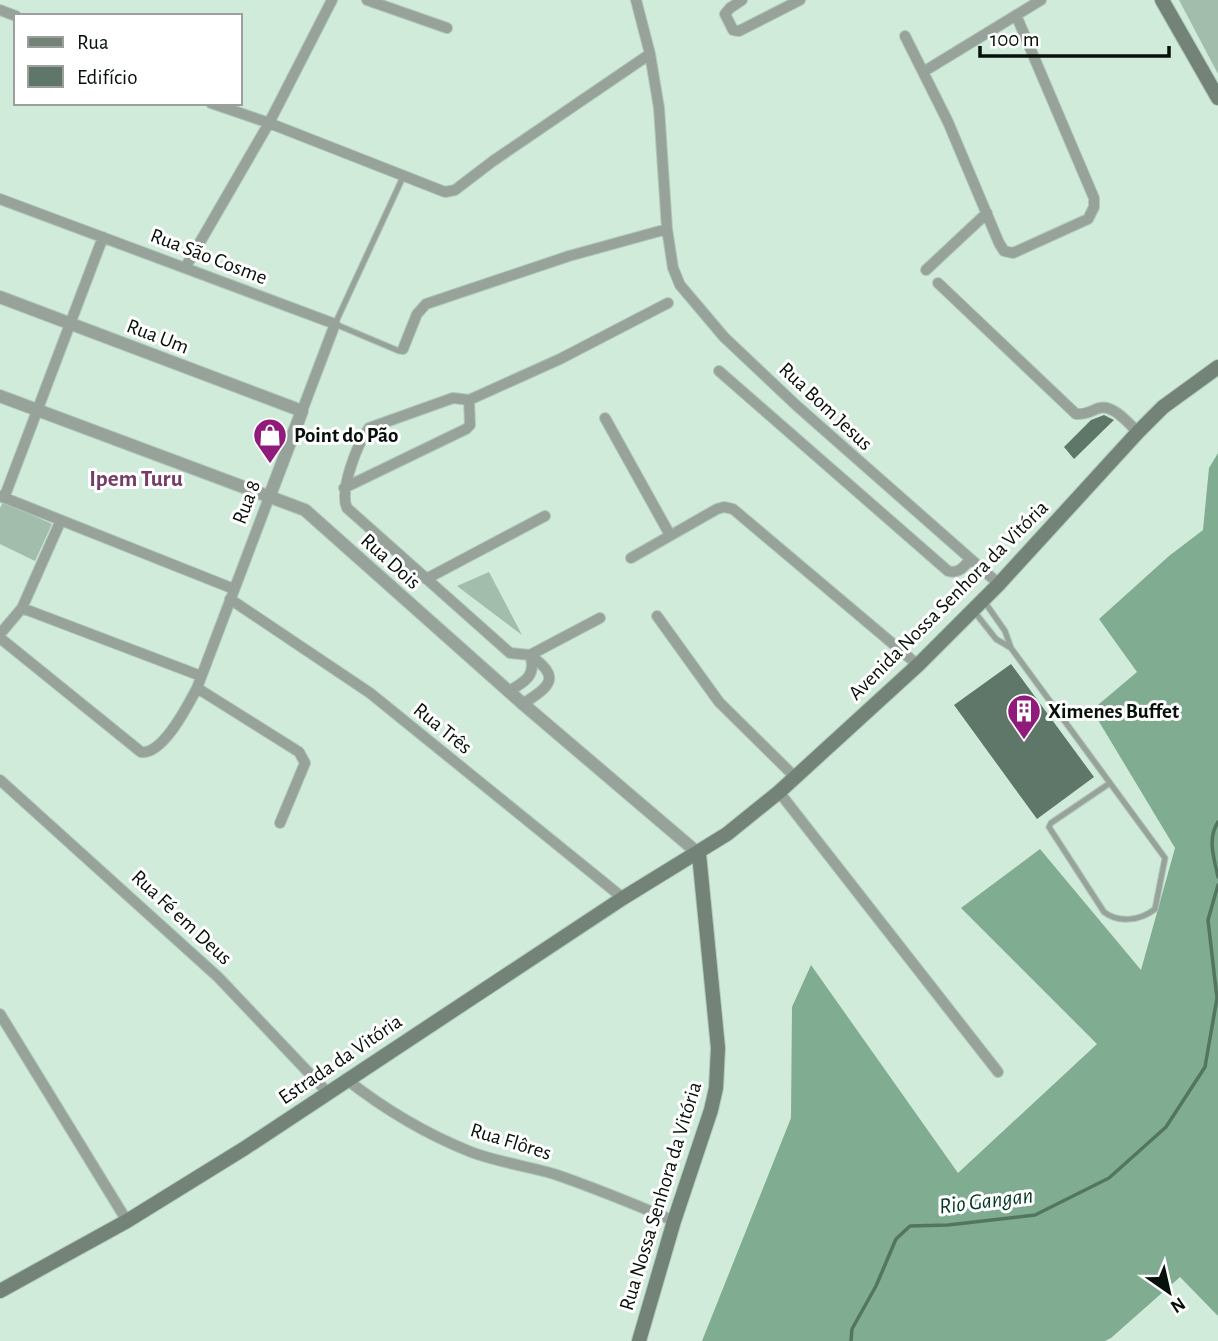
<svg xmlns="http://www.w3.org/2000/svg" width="1218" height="1341" font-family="'Alegreya Sans',sans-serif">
  <rect width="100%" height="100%" fill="#d0ebd9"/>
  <path fill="#a2bdab" d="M1179,0H1218V74Z
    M3,502L52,524L35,561L0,544V508Z
    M489,572L522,635L457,586Z"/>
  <path fill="#80ac91" d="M1218,453V1316L1180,1277L1111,1338L1105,1341H702L791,1118L792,1007L811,965L958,1173L1097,1044L961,908L1040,849L1141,970L1175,848L1092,710L1137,672L1099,619L1169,556L1203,530L1209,468Z"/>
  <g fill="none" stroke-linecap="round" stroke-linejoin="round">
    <path stroke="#547661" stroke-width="3.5" d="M1218,822C1207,839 1214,858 1218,877
      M851,1341L852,1329L876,1286L896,1239L910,1226L948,1225L1035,1215L1109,1178L1166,1127L1205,1067L1217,998L1208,920L1218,885"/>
  </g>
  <path fill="#5f7768" d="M1104,415L1114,420L1074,459L1064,447L1091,420Z
    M1011,664L1094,777L1037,819L954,705Z"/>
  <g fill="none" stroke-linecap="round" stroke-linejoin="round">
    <g stroke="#b0c8b8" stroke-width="7">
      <path id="service" d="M403,350L399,351L335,324L403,177
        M973,610L996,639L1011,648L1005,631L984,601
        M1011,648L1165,858L1155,909C1140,921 1118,923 1104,912L1049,827L1051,823L1110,783"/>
    </g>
    <g stroke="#b0c8b8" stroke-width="12">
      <path id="minor" d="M367,0L447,28
        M636,0L650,54L659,108L667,229L673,268L680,285L724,337L797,406L999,584
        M742,0L730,8L725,14L733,30L739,31L800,0
        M0,10L16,16
        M905,36L948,122L999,243L1004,251L1013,253L1088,219L1094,207V198L1016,15
        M923,72L1041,0
        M211,103L269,123L445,192L455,190L493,161L650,54
        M0,199L335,324L302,411
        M185,268L269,123L332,0
        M926,270L987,213
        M938,283L1076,414C1087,415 1090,411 1099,408C1113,404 1128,423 1138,432
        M403,349L417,314L426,304L569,256L667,229
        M719,371L948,571C959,574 963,567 970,560
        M469,400L560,359L668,303
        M605,418L670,535
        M344,488L466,429L470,425L469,400L453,398L369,428C357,444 339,491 347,508L510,653L530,655L600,618
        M0,496L234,589
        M4,498L103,237
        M631,558L717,509L724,507L733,509L918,665
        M426,579L545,516
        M230,599L370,693L623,898
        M22,608L201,676
        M657,616L719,702L795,777
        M0,634L22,608L61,520
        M0,638L141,752C163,755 188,705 197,688L270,495
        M197,688L299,752L305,763L280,823
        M509,691C525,682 537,675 530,655
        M523,704C550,686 562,678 530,655
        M0,780L218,977L328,1093
        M779,792L998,1072
        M0,1014L127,1221
        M346,1079C384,1109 426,1134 471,1152C497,1162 527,1166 554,1174C595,1188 634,1204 674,1221"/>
    </g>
    <g stroke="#b0c8b8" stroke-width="14">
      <path id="tertiary" d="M0,297L302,411L270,495
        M0,396L305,510L523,704L699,854"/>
    </g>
    <g stroke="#b0c8b8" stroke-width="16">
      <path id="secondary" d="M1162,0L1218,98
        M0,1291L127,1221L245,1148L623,898L727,834L779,792L918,665L999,584L1138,432L1163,407L1218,367
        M639,1341L674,1221L711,1110L716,1088L718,1048L699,854"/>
    </g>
    <use href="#service" stroke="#97a29b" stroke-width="5"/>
    <use href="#minor" stroke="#97a29b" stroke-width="10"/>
    <use href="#tertiary" stroke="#97a29b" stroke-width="12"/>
    <use href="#secondary" stroke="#738378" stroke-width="14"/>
  </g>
  <defs>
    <g id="shop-pin" transform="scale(1.75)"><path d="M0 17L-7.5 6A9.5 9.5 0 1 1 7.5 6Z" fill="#901b7b" stroke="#fff"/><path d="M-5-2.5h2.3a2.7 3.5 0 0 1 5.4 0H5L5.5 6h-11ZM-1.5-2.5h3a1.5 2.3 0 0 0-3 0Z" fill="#fff"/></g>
    <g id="building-pin" transform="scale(1.75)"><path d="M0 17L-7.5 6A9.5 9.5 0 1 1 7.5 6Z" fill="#901b7b" stroke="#fff"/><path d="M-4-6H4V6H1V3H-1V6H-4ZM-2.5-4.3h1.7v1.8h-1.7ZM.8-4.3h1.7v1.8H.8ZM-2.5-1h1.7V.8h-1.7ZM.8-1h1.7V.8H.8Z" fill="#fff"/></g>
  </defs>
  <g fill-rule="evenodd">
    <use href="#shop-pin" x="270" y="435"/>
    <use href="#building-pin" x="1024" y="711"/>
  </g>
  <g text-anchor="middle" stroke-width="6" stroke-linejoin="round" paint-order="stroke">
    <g font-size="21" fill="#07100a" stroke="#fff">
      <text transform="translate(209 256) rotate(21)" y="7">Rua São Cosme</text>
      <text transform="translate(158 336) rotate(21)" y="7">Rua Um</text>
      <text transform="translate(826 406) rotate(43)" y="7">Rua Bom Jesus</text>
      <text transform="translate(246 502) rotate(-69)" y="7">Rua 8</text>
      <text transform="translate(391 561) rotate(42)" y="7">Rua Dois</text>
      <text transform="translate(948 600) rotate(-45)" y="7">Avenida Nossa Senhora da Vitória</text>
      <text transform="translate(443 728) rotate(39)" y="7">Rua Três</text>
      <text transform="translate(182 917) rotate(43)" y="7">Rua Fé em Deus</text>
      <text transform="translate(340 1059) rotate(-34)" y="7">Estrada da Vitória</text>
      <text transform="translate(511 1141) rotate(17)" y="7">Rua Flôres</text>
      <text transform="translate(660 1196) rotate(-73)" y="7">Rua Nossa Senhora da Vitória</text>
    </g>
    <g font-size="21" font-weight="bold" fill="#07100a" stroke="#fff" text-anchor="start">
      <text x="294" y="442">Point do Pão</text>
      <text x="1048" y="718">Ximenes Buffet</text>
    </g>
    <g font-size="23" font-weight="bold" fill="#763c68" stroke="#fff">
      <text x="136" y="486">Ipem Turu</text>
    </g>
    <g font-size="23" font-style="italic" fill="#00381e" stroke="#fff">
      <text transform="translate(986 1200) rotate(-7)" y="8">Rio Gangan</text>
    </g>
  </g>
  <rect x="14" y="14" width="228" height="91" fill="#ffffff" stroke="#9c9f9d" stroke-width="2"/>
  <rect x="28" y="37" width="35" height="10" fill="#738378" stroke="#9c9f9d" stroke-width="2"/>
  <text x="77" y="49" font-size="21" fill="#07100a">Rua</text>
  <rect x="28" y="66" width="35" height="21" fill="#5f7768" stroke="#9c9f9d" stroke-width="2"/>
  <text x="77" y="84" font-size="21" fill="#07100a">Edifício</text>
  <g transform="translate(1169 1292) rotate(146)" stroke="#ffffff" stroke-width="5" paint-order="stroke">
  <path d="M0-5L12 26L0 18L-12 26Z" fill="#07100a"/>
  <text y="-10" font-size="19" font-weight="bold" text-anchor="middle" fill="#07100a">N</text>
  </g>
  <path d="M980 46v10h189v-10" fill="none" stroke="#07100a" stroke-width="3.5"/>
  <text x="990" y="46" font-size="21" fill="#07100a" stroke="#ffffff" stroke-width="5" paint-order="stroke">100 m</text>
</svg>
